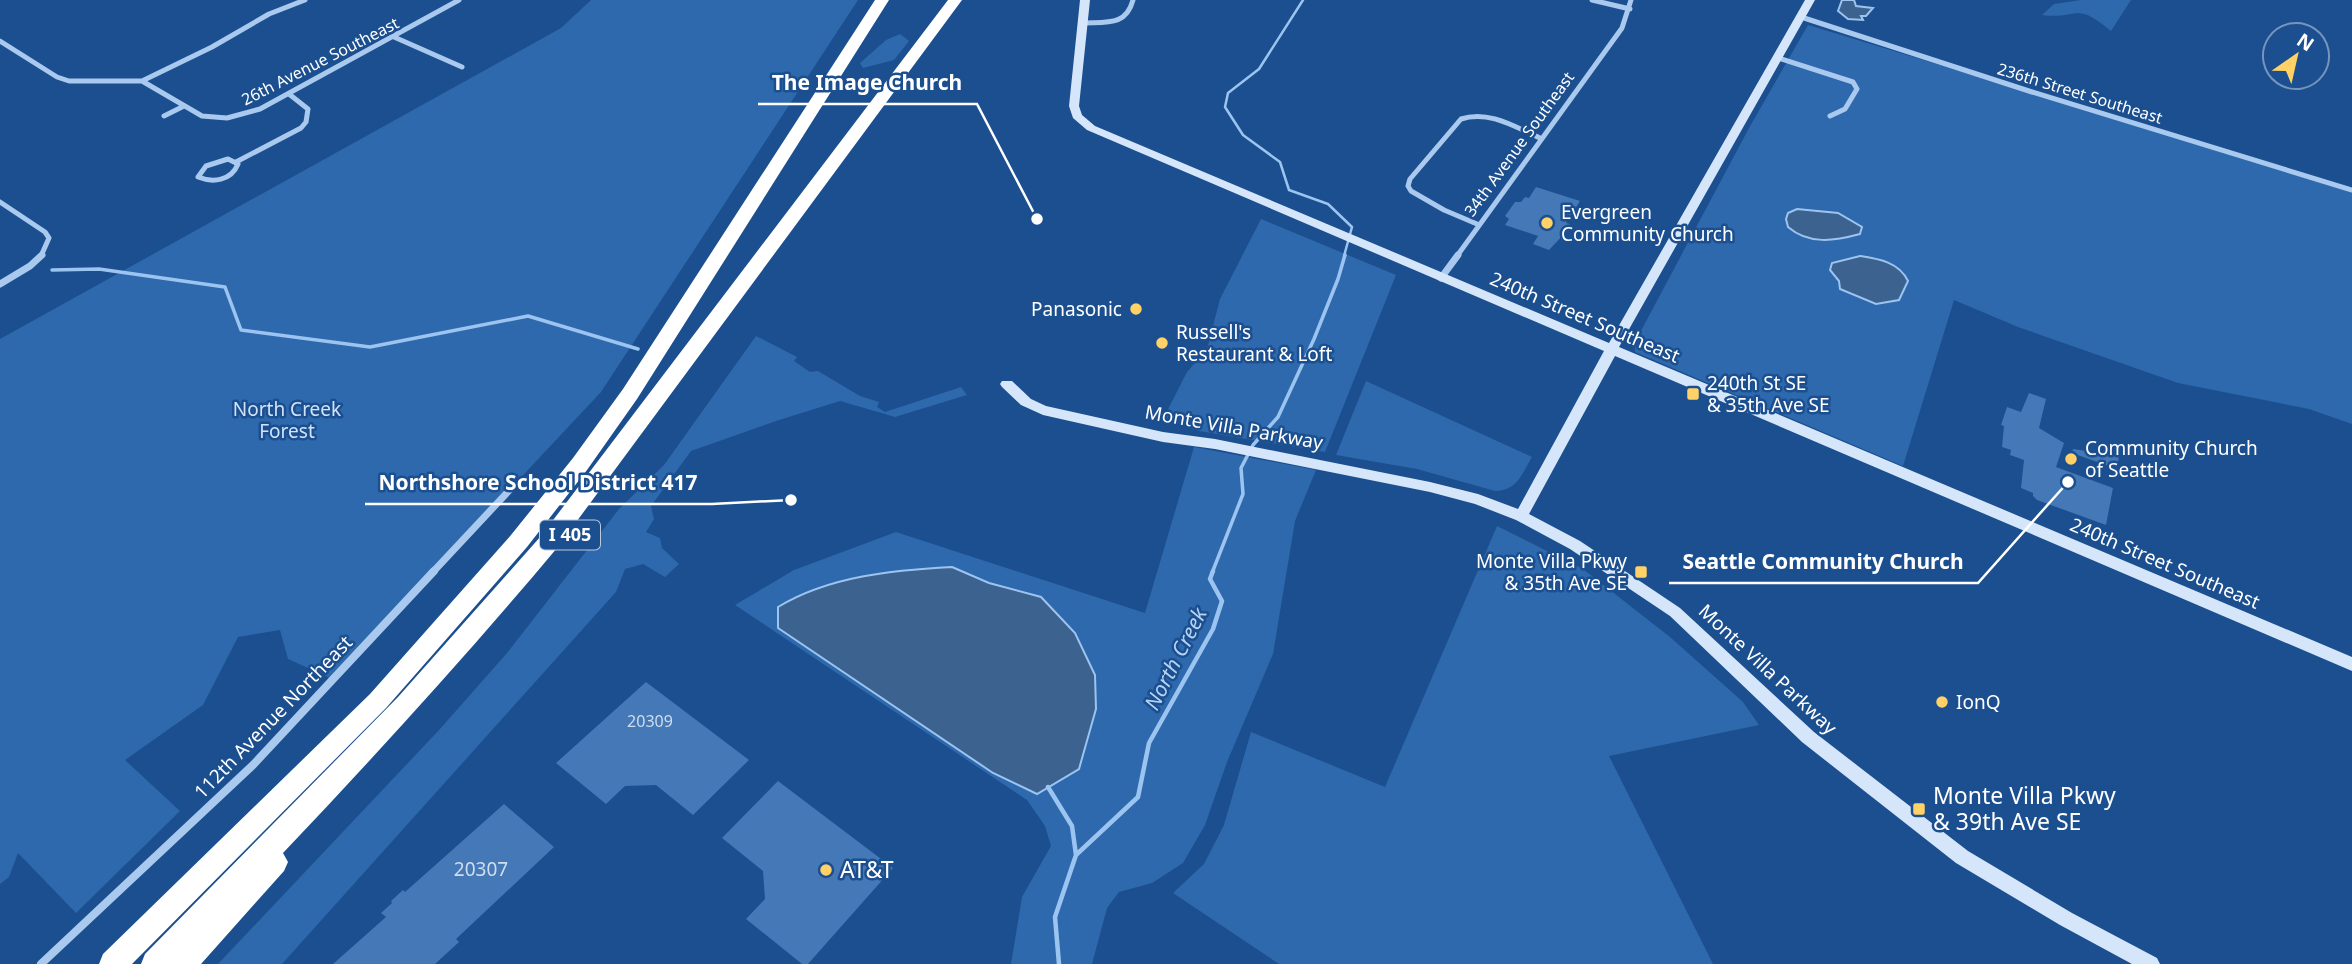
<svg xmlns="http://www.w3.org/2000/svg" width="2352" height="964" font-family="'Noto Sans',sans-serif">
  <rect width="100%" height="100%" fill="#1b4f8f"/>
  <path fill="#2e69ad" d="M591,0H858L601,392L332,679L288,659L280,630L238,637L203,705L125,760L180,811L76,913L18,853L9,877L0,884V339L561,28Z
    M2081,0H2131L2111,31C2074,0 2079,20 2042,15L2054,4Z
    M1808,25L2352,190V424L2309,409L2178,383L2018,327L1954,300L1903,466L1635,352V342L1749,128Z
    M900,34L909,41L894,60L863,68L860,63L886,40Z
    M1261,219L1396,275L1325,452L1199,431L1163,419L1187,372L1207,349L1220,299Z
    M756,336L797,357L794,361L810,372L818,371L860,396L879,402L877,407L885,412L961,387L967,395L895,417L840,401L776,421L691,451L651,506L654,519L646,532L660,538L662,548L679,564L665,577L643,564L625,569L616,592L282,964H218L440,729L507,653L619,509L664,465Z
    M1366,381L1532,457C1522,474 1517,491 1495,491L1417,469L1336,455Z
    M1194,447L1316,470L1295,521L1273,654L1227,762L1205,825L1183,863L1152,883L1119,892L1107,908L1092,964H1011L1022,897L1051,846L1045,826L1027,800L735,605L794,570L896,532L1145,613Z
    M1497,526L1583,569L1670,637L1743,702L1759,725L1609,756L1713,964H1279L1173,893L1204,864L1224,825L1251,732L1385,787Z"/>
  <path fill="#3c6290" stroke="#9cc4f0" stroke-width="2" d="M1842,0H1854L1856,6L1873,8L1866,16H1861L1863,20L1848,19L1838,11Z
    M1797,209L1838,213L1862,227L1860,234C1834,241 1809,245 1788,227L1786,219L1788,213Z
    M1860,256C1879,259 1899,262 1908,281L1899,300L1876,304L1840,289L1839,281L1830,270L1832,263Z
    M952,567L989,583L1041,597L1075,633L1095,675L1096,709L1079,769L1037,794L993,773L778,628V607C829,576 894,570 952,567Z"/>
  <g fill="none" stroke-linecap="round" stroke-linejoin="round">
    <path stroke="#9cc4f0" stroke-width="2.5" d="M1303,0L1259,69L1228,93L1225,107L1243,135L1280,162L1289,190L1328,204L1352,227L1344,256"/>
    <path stroke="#9cc4f0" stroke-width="3.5" d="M52,270L99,269L225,287L241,330L370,347L528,316L638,349
      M1212,573L1243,494L1241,468L1253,445L1278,417L1314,339L1338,279L1345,255"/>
    <path stroke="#9cc4f0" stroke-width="4.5" d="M1048,787L1072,826L1076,855
      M1059,964L1055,917L1076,855L1138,797L1149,743L1213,629L1222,601L1210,579L1213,571"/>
  </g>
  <path fill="#4478b7" d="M1536,187L1580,201L1566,223L1570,224L1565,233L1549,250L1533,244L1538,236L1505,225L1509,219L1505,216L1515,202H1521L1525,197L1529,198Z
    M2029,393L2046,399L2039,428L2064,443L2056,467L2113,488L2106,525L2037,500L2033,496V493L2021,488L2024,460L2010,455L2011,450L2002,447L2004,426L2001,425L2007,407L2021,412Z
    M2073,449L2119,456L2117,469L2072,453Z
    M646,682L749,760L693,815L656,785L625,786L606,804L556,763Z
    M778,781L893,868L808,964H802L746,919L765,899L763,871L722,838Z
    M504,804L554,847L456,939L459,942L435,964H333L386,917L381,913L392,903L391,901L403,890L405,892Z"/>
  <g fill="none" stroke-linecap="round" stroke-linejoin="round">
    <path stroke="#a9c9ee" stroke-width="5" d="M1592,0L1630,9
      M1801,17L2032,92L2352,190
      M1084,23C1107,22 1126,26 1133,0
      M394,37L462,67
      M0,41L57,77L69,81H142L202,116L227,118L260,109L459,0
      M1778,58L1853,82L1857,89L1845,109L1830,116
      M142,81L212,47L269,14L305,0
      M164,116L184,106
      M228,159L238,164C231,181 213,183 198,177L206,166Z
      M236,162L301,128L306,122L308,109L289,94
      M0,202L45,232L49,238L41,256
      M1477,224L1444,210L1411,191L1408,186L1410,179L1461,119C1489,110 1515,127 1540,138
      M1457,256L1622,28L1631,0"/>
    <path stroke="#a9c9ee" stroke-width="7" d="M1441,278L1458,255
      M0,284L30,266L42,255
      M432,573L518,481"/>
    <path stroke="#a9c9ee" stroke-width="8" d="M41,964L253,765L434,571"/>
    <path fill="#d6e6fa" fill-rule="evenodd" d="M1080,0H1090L1079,106L1082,115L1095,126L1609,343L1805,0H1815L1619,347L2352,657V671L1615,356L1529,514L1580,541L1680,608L1814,732L1968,851L2072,913L2157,958L2160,964H2132L2060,925L1956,863L1802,742L1670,616L1570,549L1516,520L1475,504L1430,492L1215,449L1163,442L1043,415L1021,405L1002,387L1000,384L1002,381H1012L1031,399L1046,406L1163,432L1215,439L1430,482L1478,494L1518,509L1604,351L1087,130L1073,118L1069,106Z"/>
    <path fill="#fff" fill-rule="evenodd" d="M875,0H889L637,399L587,470L527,547L386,708L132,964H99L103,954L370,694L511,535L573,458L623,389Z
      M948,0H962L557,548C469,653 377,754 283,853L288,862L284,871L201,964H141L145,954L398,697L541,536Z"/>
  </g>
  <g fill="#ffd166" stroke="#1b4f8f" stroke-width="2.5">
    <circle cx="1547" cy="223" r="7"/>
    <circle cx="1136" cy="309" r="7"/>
    <circle cx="1162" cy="343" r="7"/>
    <rect x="1686" y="387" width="14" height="14" rx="3.5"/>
    <circle cx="2071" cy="459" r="7"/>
    <rect x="1634" y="565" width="14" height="14" rx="3.5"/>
    <circle cx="1942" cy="702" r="7"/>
    <rect x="1912" y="802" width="14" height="14" rx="3.5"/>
    <circle cx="826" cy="870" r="7"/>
  </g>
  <g text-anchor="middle" stroke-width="5" stroke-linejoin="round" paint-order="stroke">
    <g font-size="16" fill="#fff" stroke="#1b4f8f">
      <text transform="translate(320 61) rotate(-27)" y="6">26th Avenue Southeast</text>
      <text transform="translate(2080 93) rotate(17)" y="6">236th Street Southeast</text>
      <text transform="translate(1519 144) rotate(-54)" y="6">34th Avenue Southeast</text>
    </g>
    <g font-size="16" fill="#d0dded">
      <text x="650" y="727">20309</text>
    </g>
    <rect fill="#1b4f8f" stroke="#bbcadd" stroke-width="2" x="540" y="520.5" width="60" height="29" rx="5"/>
    <g font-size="18" font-weight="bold" fill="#fff">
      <text x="570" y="541">I 405</text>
    </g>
    <g font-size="19" fill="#fff" stroke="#1b4f8f" text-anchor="start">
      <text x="1561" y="219">Evergreen<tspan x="1561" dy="22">Community Church</tspan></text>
      <text x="1122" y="316" text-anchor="end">Panasonic</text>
      <text x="1176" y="339">Russell's<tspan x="1176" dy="22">Restaurant &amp; Loft</tspan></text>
      <text x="1707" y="390">240th St SE<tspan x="1707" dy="22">&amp; 35th Ave SE</tspan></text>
      <text x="2085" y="455">Community Church<tspan x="2085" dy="22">of Seattle</tspan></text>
      <text x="1627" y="568" text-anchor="end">Monte Villa Pkwy<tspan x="1627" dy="22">&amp; 35th Ave SE</tspan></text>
      <text x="1956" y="709">IonQ</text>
    </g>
    <g font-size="19" fill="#fff" stroke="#1b4f8f">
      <text transform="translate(1585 317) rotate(23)" y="7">240th Street Southeast</text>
      <text transform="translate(1234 427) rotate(10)" y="7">Monte Villa Parkway</text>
      <text transform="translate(2165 563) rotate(23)" y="7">240th Street Southeast</text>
      <text transform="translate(1768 669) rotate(43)" y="7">Monte Villa Parkway</text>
      <text transform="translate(273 717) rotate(-46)" y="7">112th Avenue Northeast</text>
    </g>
    <g font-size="19" fill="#cfe3fa" stroke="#1b4f8f">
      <text x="287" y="416">North Creek<tspan x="287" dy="22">Forest</tspan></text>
    </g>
    <g font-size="19" fill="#d0dded">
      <text x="481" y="876">20307</text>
    </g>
    <g font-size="21" font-style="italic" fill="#b5d3f5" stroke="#1b4f8f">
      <text transform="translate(1176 659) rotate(-63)" y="7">North Creek</text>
    </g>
    <g font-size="23" fill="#fff" stroke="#1b4f8f" text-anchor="start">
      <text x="1933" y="804">Monte Villa Pkwy<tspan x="1933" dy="26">&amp; 39th Ave SE</tspan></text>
      <text x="840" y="878">AT&amp;T</text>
    </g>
  </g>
  <path fill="none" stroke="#fff" stroke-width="2.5" d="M1037 219L977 104H758M791 500L712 504H365M2068 482L1978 583H1669"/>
  <g fill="#fff" stroke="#1b4f8f" stroke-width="2.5">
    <circle cx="1037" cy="219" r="7"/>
    <circle cx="791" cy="500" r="7"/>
    <circle cx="2068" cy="482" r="7"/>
  </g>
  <g font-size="21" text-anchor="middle" font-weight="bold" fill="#fff" stroke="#1b4f8f" stroke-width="5" stroke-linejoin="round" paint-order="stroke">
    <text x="867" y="90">The Image Church</text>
    <text x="538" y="490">Northshore School District 417</text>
    <text x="1823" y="569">Seattle Community Church</text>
  </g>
  <g transform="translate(2296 56) rotate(34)"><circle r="33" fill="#1b4f8f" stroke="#7695bc" stroke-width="2"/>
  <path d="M0-5L12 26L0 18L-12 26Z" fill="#ffd166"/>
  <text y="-10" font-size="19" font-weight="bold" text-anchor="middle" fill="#ffffff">N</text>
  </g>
</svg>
